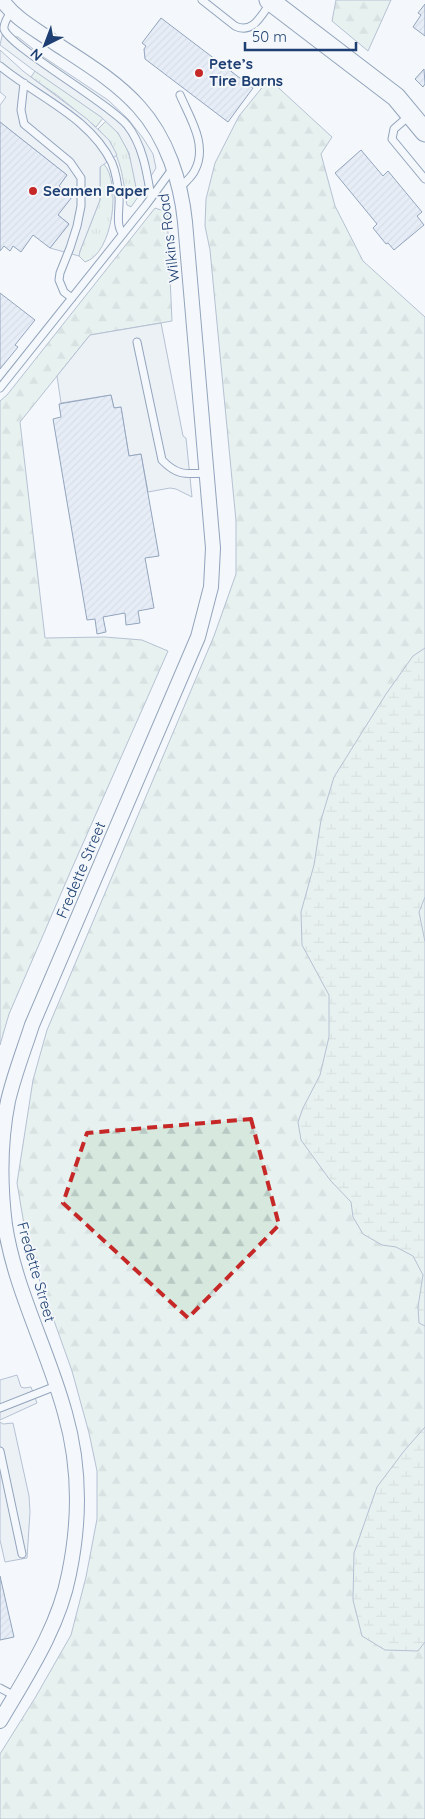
<svg xmlns="http://www.w3.org/2000/svg" width="425" height="1819" font-family="Quicksand,sans-serif">
  <defs>
    <pattern id="grass-tufts" width="24" height="20" patternUnits="userSpaceOnUse" patternTransform="scale(1.25)"><rect width="24" height="20" fill="#d7e8df"/><path d="M3 7l-1-3M5 7V3M7 7l1-3M15 17l-1-3M17 17v-4M19 17l1-3" fill="none" stroke="#b8c8c3"/></pattern>
    <pattern id="forest-firs" width="22" height="20" patternUnits="userSpaceOnUse" patternTransform="scale(1.25)"><rect width="22" height="20" fill="#d7e8df"/><path d="M5 1l3.5 6h-7zM16 11l3.5 6h-7z" fill="#b8c8c3"/></pattern>
    <pattern id="wetland-marsh" width="20" height="14" patternUnits="userSpaceOnUse" patternTransform="scale(1.25)"><rect width="20" height="14" fill="#d7e8df"/><path d="M1 5h8M5 5V1M11 12h8M15 12V8" fill="none" stroke="#b8c8c3"/></pattern>
    <pattern id="building-hatch" width="6" height="6" patternUnits="userSpaceOnUse" patternTransform="scale(1.25)"><rect width="6" height="6" fill="#d5e0f0"/><path d="M-1 1l2-2M0 6l6-6M5 7l2-2" fill="none" stroke="#b6c1d1"/></pattern>
  </defs>
  <rect width="100%" height="100%" fill="#f4f7fb"/>
  <path fill="url(#grass-tufts)" stroke="#687fa3" d="M35,71L103,118L96,127L58,96L31,77Z
    M106,121C130,140 133,168 138,197L131,207L127,205C125,199 126,192 124,185C120,161 115,147 98,129Z
    M103,163C122,182 113,254 85,262L79,256L80,251L100,200V167Z"/>
  <path fill="url(#forest-firs)" stroke="#687fa3" d="M336,0H391L368,51L332,21Z
    M269,79L332,137L321,154L335,206L363,261L425,317V1819H0V1754L35,1698L71,1635L86,1577L97,1519V1471L89,1433L72,1371L28,1248L17,1183L33,1080L47,1030L214,636L236,574V521L210,250L205,226L206,199L215,163L239,116Z
    M155,208L167,212L172,321L90,335L20,422L45,638L105,637L142,640L168,651L69,875L9,1014L0,1045V401L7,395Z"/>
  <path fill="url(#wetland-marsh)" stroke="#687fa3" d="M425,648V897L419,912L425,942V1326L419,1323L418,1307L423,1275L413,1256L396,1247L382,1245L363,1234L353,1217L351,1202L330,1180L301,1140L298,1122L303,1108L320,1075L329,1037V995L302,945L301,912L314,865L321,820L334,777L386,694L413,656Z
    M425,1427V1642L418,1651L385,1650L362,1636L353,1600L354,1553L377,1487L404,1451Z"/>
  <path fill="#e3e8f0" stroke="#687fa3" d="M4,27L9,36L18,37L42,56L108,100L128,119L143,138L153,154L156,168L138,197L129,153L118,133L101,117L36,72L0,45Z
    M0,50L23,71L87,119L109,140L115,151L117,155L100,167V200L80,251L79,256L50,248L69,224L58,215L59,186L67,175L0,122V105L6,97L0,92Z
    M161,323L183,436L186,438L192,497L176,489L170,488L148,492L141,454L129,456L121,407L114,408L111,395L61,403L57,376L90,335Z
    M17,1375L21,1387L24,1388L31,1387L37,1403L0,1420V1380Z
    M0,1422L3,1424L13,1423L29,1496L30,1512L27,1558L5,1562L0,1540Z"/>
  <path fill="url(#building-hatch)" stroke="#1d3f73" d="M425,4V36L413,27L421,15L418,13Z
    M161,18L253,88L228,122L145,59L144,49L146,46L142,43Z
    M424,69L425,84L423,87L415,79Z
    M0,122L67,175L59,186L72,197L58,215L69,224L50,248L33,235L21,252L13,246L10,251L4,246L0,251Z
    M361,150L383,176L388,171L422,212L417,216L424,225L394,250L388,243L386,244L373,228L377,224L335,173Z
    M0,293L35,320L15,345L18,347L0,369Z
    M111,395L114,408L121,407L129,456L141,454L159,556L145,558L154,608L138,611L140,623L126,625L125,613L103,617L106,632L97,634L95,619L87,620L53,419L61,417L59,404Z
    M0,1576L14,1637L0,1640Z"/>
  <g fill="none" stroke-linecap="round" stroke-linejoin="round">
    <g stroke="#1d3f73" stroke-width="9">
      <path id="lane" d="M202,0L235,26C253,35 262,14 271,2
        M11,11C9,16 3,23 4,29C9,46 107,102 127,125C143,145 147,173 151,197
        M0,66C37,97 90,117 112,163C116,173 118,186 119,197C120,208 115,226 123,234
        M24,83L21,110L24,124L70,162L81,178V206L77,226L70,248L60,273L59,280L64,292L72,298
        M180,95C190,118 208,145 195,170C192,177 185,182 180,188
        M410,115L394,129L392,139L425,179
        M137,342L162,460C177,476 186,474 207,473
        M0,388L146,205L173,168
        M0,1408L56,1386
        M0,1451L22,1554
        M0,1688L15,1696"/>
    </g>
    <g stroke="#1d3f73" stroke-width="16">
      <path id="street" d="M0,1721C27,1675 59,1627 69,1574C80,1521 80,1465 65,1413C48,1350 15,1290 5,1225C0,1185 0,1141 8,1101C14,1075 24,1050 32,1025L198,637L211,587L213,548L185,222C181,182 167,138 139,107C116,81 84,62 55,43C37,30 15,19 2,0"/>
    </g>
    <g stroke="#1d3f73" stroke-width="21">
      <path id="secondary" d="M269,0L396,97L425,132"/>
    </g>
    <use href="#lane" stroke="#f4f7fb" stroke-width="7"/>
    <use href="#street" stroke="#f4f7fb" stroke-width="14"/>
    <use href="#secondary" stroke="#f4f7fb" stroke-width="19"/>
  </g>
  <path d="M0 0H425V1819H0ZM251,1119L279,1225L188,1318L63,1203L87,1133Z" fill="#f4f7fb" fill-opacity=".55" fill-rule="evenodd"/>
  <path fill="none" stroke="#c62828" stroke-width="4" stroke-dasharray="10 6" stroke-linejoin="round" d="M251,1119L279,1225L188,1318L63,1203L87,1133Z"/>
  <g fill="#c62828" stroke="#f4f7fb" stroke-width="2">
    <circle cx="199" cy="73" r="5"/>
    <circle cx="33" cy="191" r="5"/>
  </g>
  <g text-anchor="middle" stroke-width="4" stroke-linejoin="round" paint-order="stroke">
    <g font-size="15" font-weight="bold" fill="#1d3f73" stroke="#f4f7fb" text-anchor="start">
      <text x="209" y="69">Pete’s<tspan x="209" dy="17">Tire Barns</tspan></text>
      <text x="43" y="196">Seamen Paper</text>
    </g>
    <g font-size="15" fill="#1d3f73" stroke="#f4f7fb">
      <text transform="translate(169 238) rotate(-97)" y="5">Wilkins Road</text>
      <text transform="translate(81 870) rotate(-67)" y="5">Fredette Street</text>
      <text transform="translate(36 1272) rotate(74)" y="5">Fredette Street</text>
    </g>
  </g>
  <g transform="translate(45 45) rotate(222)" stroke="#f4f7fb" stroke-width="4" paint-order="stroke">
  <path d="M0-4L9 19L0 12L-9 19Z" fill="#1d3f73"/>
  <text y="-8" font-size="14" font-weight="bold" text-anchor="middle" fill="#1d3f73">N</text>
  </g>
  <path d="M245 42v8h111v-8" fill="none" stroke="#1d3f73" stroke-width="2.5"/>
  <text x="252" y="42" font-size="15" fill="#1d3f73" stroke="#f4f7fb" stroke-width="4" paint-order="stroke">50 m</text>
</svg>
